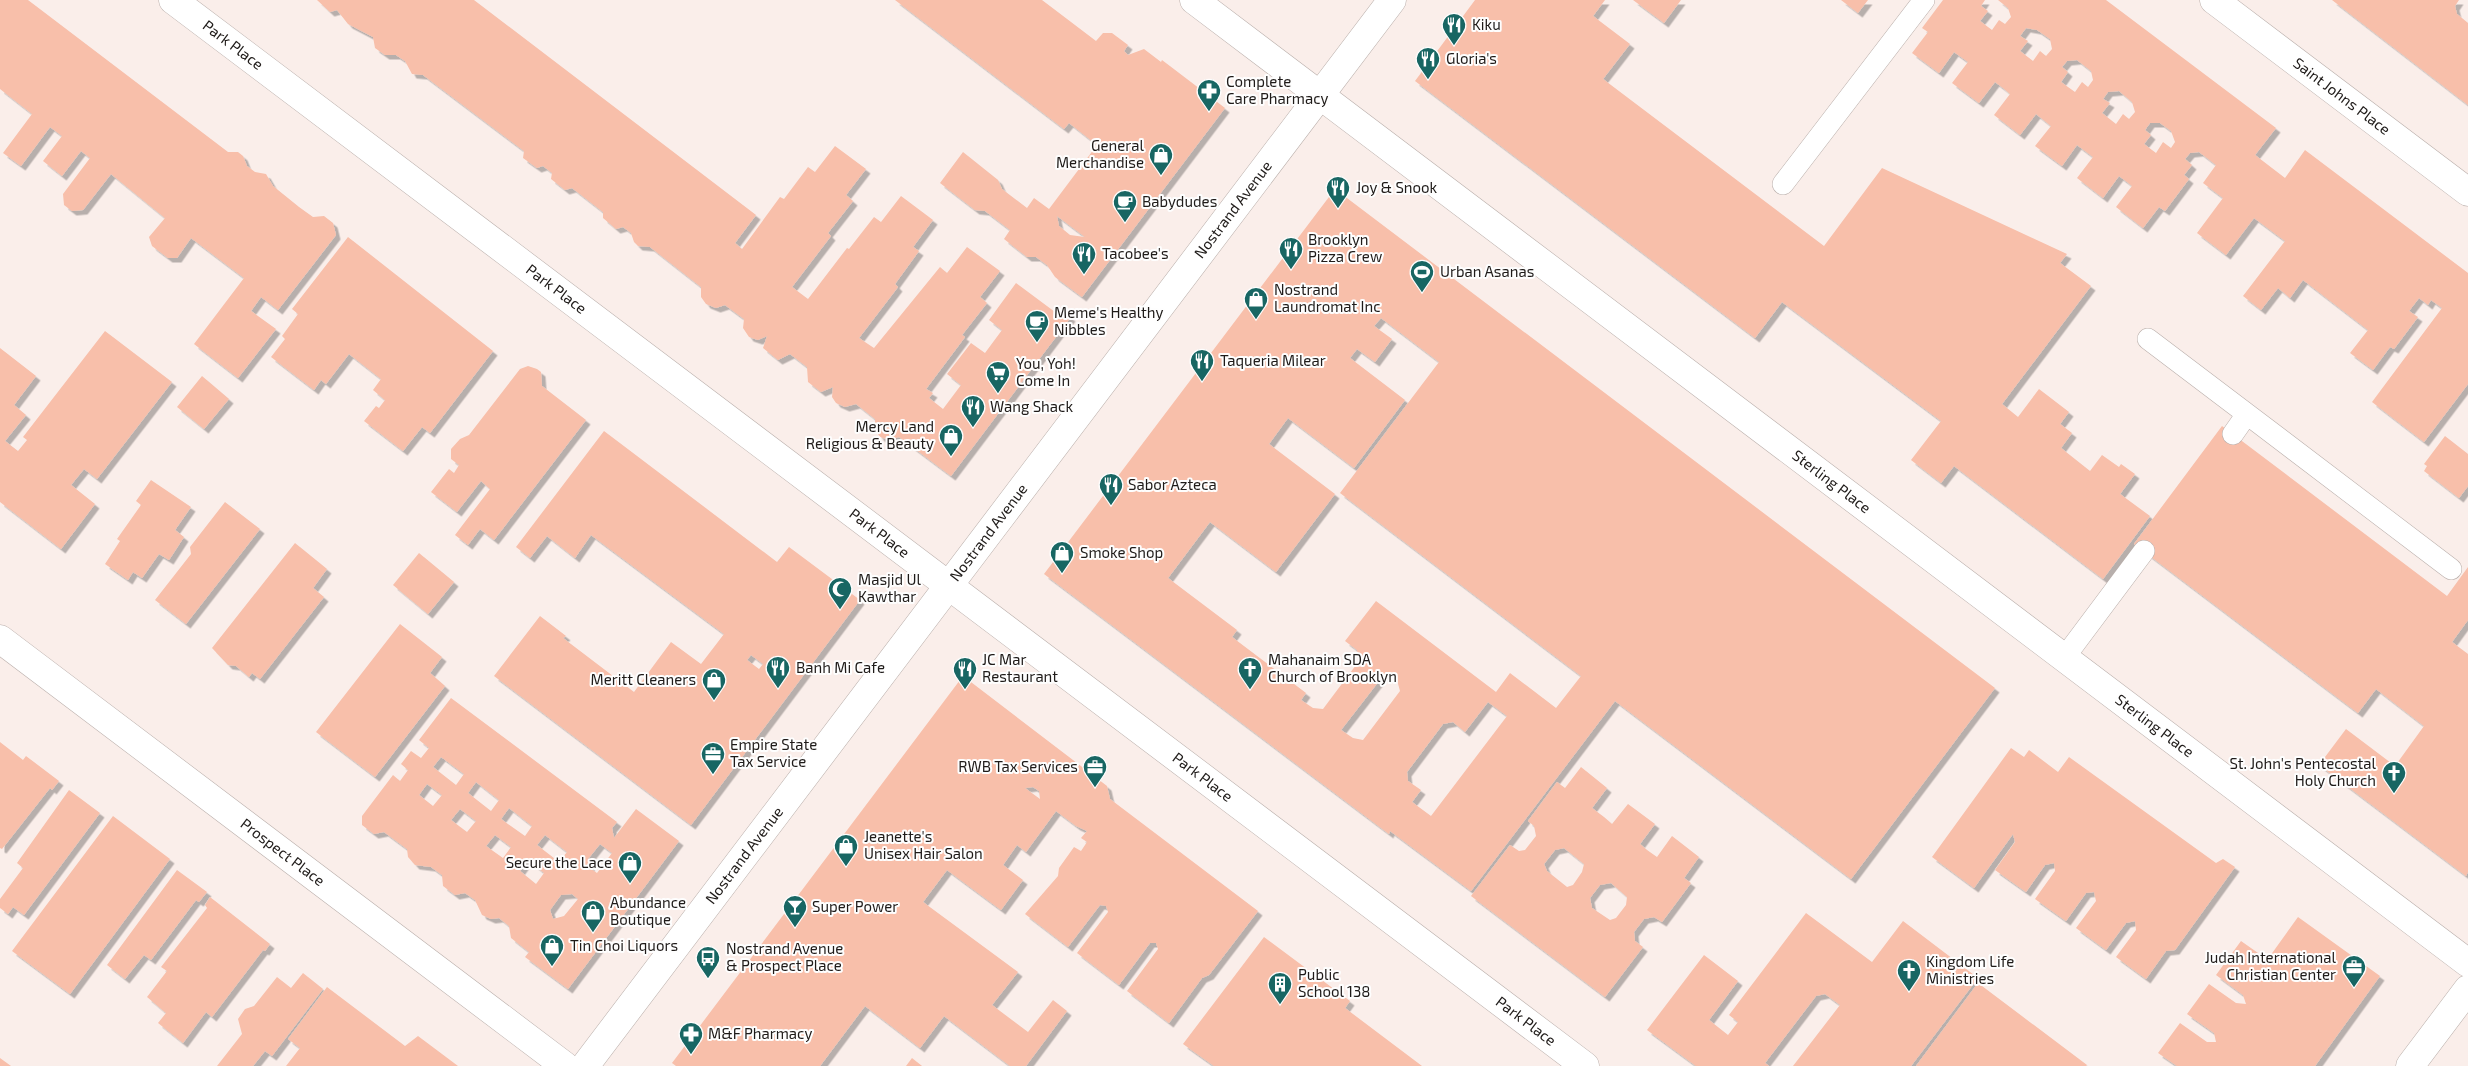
<svg xmlns="http://www.w3.org/2000/svg" width="2468" height="1066" font-family="'Exo 2',sans-serif">
  <defs>
    <filter id="shadow"><feDropShadow dx="4.5" dy="4.5" stdDeviation="0" flood-color="#0004"/></filter>
  </defs>
  <rect width="100%" height="100%" fill="#faeeea"/>
  <path fill="#f8bfaa" fill-rule="evenodd" filter="url(#shadow)" d="M0,0H28L228,152H238L243,156L247,166L255,172L266,174L273,186L299,207L313,217L324,216L333,223L336,235L278,310L261,297L251,311L276,329L238,378L194,344L244,278L191,238L177,258H168L152,246L149,237L165,218L111,174L83,210L72,211L64,205L63,194L90,158L81,151L62,176L43,161L62,136L50,127L21,166L3,153L32,114L0,89Z
    M317,0H474L756,215L735,243L742,249L780,197L784,199L808,167L815,172L835,146L866,169L846,195L853,201L828,233L831,236L792,287L808,299L847,248L849,249L874,217L881,222L901,196L933,220L913,247L919,251L895,284L898,287L859,338L874,348L940,267L947,273L967,247L1000,271L980,297L987,303L962,335L965,337L926,389L933,393L929,398L943,409L961,385L947,374L971,343L985,353L1002,330L989,320L1016,283L1059,315L1062,311L1071,317L951,476L899,437L890,440L880,437L875,429V419L856,404L845,407L836,403L832,397L833,387L821,392L808,382L807,367L790,354L778,360L763,348L767,336L758,340L749,337L743,328L744,319L725,305L716,308L706,304L701,297V287L650,247L638,246L634,242L631,233L623,227L616,229L603,218V212L572,188L565,190L551,179L552,173L543,166L537,168L523,158L524,151L423,75L412,74L405,61L396,55H385L375,48L373,37L348,24L337,10L330,12Z
    M895,0H1042L1096,41L1103,33H1112L1128,45L1124,51L1128,55L1144,49L1161,62L1162,60L1225,108L1082,297L1055,277L1047,265L1036,257H1027L1004,239L1010,230L985,211L975,210L940,183L963,152L998,180L1002,189L1027,208L1034,198L1049,209L1097,145L1069,123L1064,129ZM1057,216L1085,237L1070,235L1059,226Z
    M1475,0H1605L1593,16L1630,44L1603,79L1824,246L1882,168L2067,254L2060,263L2091,286L2002,404L2018,417L2039,389L2069,412L2060,424L2072,433L2061,448L2090,471L2102,455L2119,467L2121,464L2135,474L2120,494L2150,516L2103,579L1954,466L1941,483L1911,460L1941,421L1782,302L1755,338L1415,81Z
    M1633,0H1681L1664,23Z
    M1841,0H1868L1858,13Z
    M1943,0H1985L1981,6L1988,11L1980,21L1992,30L1999,20L2005,24L2011,17L2008,8L1998,0H2106L2276,128L2255,155L2285,178L2305,150L2468,273V384L2424,442L2372,402L2442,308L2431,300L2428,305L2419,298L2409,311L2418,317L2394,349L2390,347L2373,370L2350,353L2368,330L2303,280L2290,298L2278,288L2261,310L2243,296L2285,241L2254,218L2226,255L2197,233L2223,198L2203,183L2216,165L2199,152L2190,153L2185,159L2192,165L2184,175L2189,179L2165,211L2159,207L2143,228L2116,207L2132,186L2127,182L2119,176L2103,198L2077,178L2093,157L2077,145L2062,166L2035,146L2051,126L2036,114L2020,135L1994,115L2010,94L2003,88L1995,82L1979,103L1952,83L1968,62L1954,52L1939,73L1912,53L1928,32L1922,28ZM2026,28L2037,30L2050,39L2052,49L2046,56L2040,51L2033,61L2020,51L2028,41L2020,36ZM2077,60L2091,71L2093,80L2088,87L2082,82L2075,92L2061,82L2068,72L2062,67L2067,61ZM2119,91L2132,102L2135,112L2129,119L2123,114L2116,124L2102,113L2110,103L2103,99L2108,92ZM2150,123H2160L2171,131L2175,142L2171,148L2163,142L2156,153L2144,144L2151,135L2145,130Z
    M2332,0H2459L2455,6L2457,14L2468,23V105Z
    M1335,189L1995,688L1851,879L1615,701L1471,891L1390,831L1389,834L1044,574ZM1381,318L1439,362L1340,493L1581,676L1556,708L1510,673L1496,692L1376,601L1345,641L1357,650L1359,661L1323,709L1313,708L1301,700L1306,693L1232,637L1237,630L1168,578L1210,522L1276,572L1335,494L1269,444L1288,418L1354,468L1405,400L1350,358L1357,349L1375,362L1392,339L1374,326ZM1386,672L1397,680L1400,691L1363,740L1353,738L1341,730ZM1488,702L1507,716L1431,816L1412,802L1421,790L1408,781L1407,772L1443,724L1453,722L1465,732Z
    M348,237L493,351L430,433L422,427L403,451L364,421L376,406L379,408L385,400L373,390L381,379L349,354L326,384L321,380L314,390L271,357L285,339L282,336L298,314L292,309Z
    M105,331L172,382L97,479L84,469L71,485L95,504L61,549L0,502V348L36,376L14,405L26,415L5,441L18,451L27,440L23,437Z
    M528,366L537,369L541,372L542,386L586,420L494,540L480,529L468,545L455,535L490,489L481,481L457,512L431,492L449,469L454,473L459,465L451,459V449L460,439L469,435L520,369Z
    M202,376L229,399L204,429L177,407Z
    M2222,426L2447,596L2468,567V620L2452,642L2468,654V872L2466,876L2319,765L2346,729L2395,766L2424,726L2376,689L2358,713L2134,544Z
    M604,431L777,562L789,547L860,600L691,825L494,676L540,616L566,636L563,638L634,692L671,642L701,664L724,634L591,535L575,558L547,536L530,558L516,547ZM751,655L763,664L759,669L747,660Z
    M2445,436L2468,454V486L2459,498L2424,471L2427,466L2424,464Z
    M151,480L191,507L175,530L184,537L169,560L159,554L142,578L133,572L128,580L105,564L120,541L117,539L141,505L136,501Z
    M225,502L260,529L186,624L155,600L191,554L190,547Z
    M295,543L327,569L313,588L324,597L260,679L252,673L249,677L236,666L228,665L212,648Z
    M419,553L454,582L428,614L393,585Z
    M400,624L442,657L430,673L445,686L375,777L316,732Z
    M963,676L1107,786L1110,799L1258,911L1209,975L1202,978L1169,1023L1127,991L1158,949L1156,943H1150L1119,985L1077,953L1108,912L1106,906L1100,905L1068,947L1025,914L1058,876L1059,868L1074,847L1081,851L1087,842L1081,838L1087,831L1076,826L1056,811L1026,852L1017,845L1003,865L1023,880L1001,910L947,870L923,902L1018,972L992,1005L1028,1032L1053,1000L1067,1011L1026,1066H1010L944,1016L920,1048L865,1006L820,1066H676L672,1063ZM1033,787L1039,791L1040,799L1025,788Z
    M451,698L617,822L612,828L614,838L636,809L679,841L568,989L525,957L529,952L511,938L509,926L499,918L491,919L482,915L475,900L465,893L455,895L443,886L442,875L431,867L415,865L408,857L407,849L384,832L374,834L362,825V816L393,775L400,781L408,770L401,764L411,751L421,758L429,748L419,740ZM441,757L464,774L456,785L433,767ZM476,782L499,800L491,811L468,793ZM427,784L442,795L433,806L419,795ZM509,808L532,826L525,836L501,819ZM460,809L476,821L467,832L451,820ZM495,835L511,847L503,858L486,846ZM545,835L567,852L559,862L537,845ZM600,844L612,853L597,873L591,869L588,859ZM528,860L544,873L536,884L520,871ZM572,894L578,899L564,916L553,919L550,910L561,895Z
    M0,742L23,760L26,756L59,781L52,790L50,788L2,849L0,848Z
    M2011,748L2024,757L2029,750L2058,772L2069,757L2216,863L2223,859L2235,867L2175,950L2166,951L2146,979L2116,957L2136,930L2135,921L2126,923L2106,950L2076,928L2096,901L2094,892L2086,893L2066,921L2035,899L2055,871L2054,863L2045,865L2026,892L1995,870L2015,842L2013,834L1974,888L1932,857Z
    M1581,767L1607,788L1592,808L1604,817L1612,824L1628,804L1655,824L1640,844L1647,850L1657,857L1672,836L1699,857L1684,878L1691,883L1662,922L1654,917L1644,919L1634,932L1635,941L1643,947L1605,997L1471,896L1510,845L1519,851L1525,850L1536,836L1534,826L1528,821L1557,782L1565,788ZM1564,848L1584,864L1582,872L1573,885L1567,887L1547,871L1544,864L1555,850ZM1611,883L1627,897L1626,905L1616,918L1610,920L1592,908L1590,898L1600,885Z
    M69,790L100,813L24,915L13,907L8,914L0,908V899L23,868L17,863Z
    M113,816L170,859L70,994L12,951Z
    M177,870L207,892L199,902L196,900L151,960L144,955L125,979L107,965Z
    M210,897L270,944L265,951L263,950L212,1017L206,1012L183,1043L158,1023L166,1013L147,997L167,971L161,967L207,908L205,905Z
    M1806,913L1872,962L1903,921L1978,978L1911,1066H1793L1840,1005L1825,994L1816,996L1765,1063L1769,1066H1696L1647,1030L1704,955L1738,981L1709,1020L1728,1035L1738,1022L1729,1015Z
    M2298,917L2380,976L2315,1066H2177L2158,1053L2180,1023L2207,1042H2216L2214,1033L2187,1014L2209,984L2236,1003L2246,1004L2243,995L2216,975L2241,941L2268,960L2276,961L2270,956Z
    M1264,937L1350,1001L1345,1008L1422,1066H1214L1183,1044Z
    M303,973L323,989L272,1056L265,1051L253,1066H217L242,1034L238,1019L245,1009L254,1006L277,977L291,988Z
    M1978,983L2087,1065L2086,1066H1916Z
    M327,987L405,1046L418,1036L458,1066H286L300,1048L288,1039Z
    M0,1058L11,1066H0Z
    M912,1058L922,1066H906Z"/>
  <g fill="none" stroke-linecap="round" stroke-linejoin="round">
    <g stroke="#b9aeaa" stroke-width="22">
      <path id="lane" d="M1783,184L1924,0
        M2148,339L2247,414L2233,434
        M2247,414L2451,569
        M2064,658L2144,551"/>
    </g>
    <g stroke="#b9aeaa" stroke-width="29">
      <g id="street">
        <path id="s1" d="M173,0L1585,1066"/>
        <path id="s2" d="M1194,0L2468,963"/>
        <path id="s3" d="M2214,0L2468,192"/>
        <path id="s4" d="M0,639L565,1066"/>
      </g>
    </g>
    <g stroke="#b9aeaa" stroke-width="29">
      <g id="secondary">
        <path id="s5" d="M585,1066L1392,0"/>
        <path d="M2410,1066L2468,989"/>
      </g>
    </g>
    <use href="#lane" stroke="#fff" stroke-width="21"/>
    <use href="#street" stroke="#fff" stroke-width="28"/>
    <use href="#secondary" stroke="#fff" stroke-width="28"/>
  </g>
  <defs>
    <g id="restaurant-pin" transform="scale(1.25)"><path d="M0 17L-7.5 6A9.5 9.5 0 1 1 7.5 6Z" fill="#186663" stroke="#fefefe"/><path d="M-5-6h1v4h1v-4h1v4h1v-4h1v5L-1.5 .5V6h-2V.5L-5-1ZM5-6V6H3V1.5H1.5Q1.5-4 5-6Z" fill="#fff"/></g>
    <g id="pharmacy-pin" transform="scale(1.25)"><path d="M0 17L-7.5 6A9.5 9.5 0 1 1 7.5 6Z" fill="#186663" stroke="#fefefe"/><path d="M-2-6h4v4h4v4h-4v4h-4v-4h-4v-4h4Z" fill="#fff"/></g>
    <g id="shop-pin" transform="scale(1.25)"><path d="M0 17L-7.5 6A9.5 9.5 0 1 1 7.5 6Z" fill="#186663" stroke="#fefefe"/><path d="M-5-2.5h2.3a2.7 3.5 0 0 1 5.4 0H5L5.5 6h-11ZM-1.5-2.5h3a1.5 2.3 0 0 0-3 0Z" fill="#fff"/></g>
    <g id="cafe-pin" transform="scale(1.25)"><path d="M0 17L-7.5 6A9.5 9.5 0 1 1 7.5 6Z" fill="#186663" stroke="#fefefe"/><path d="M-5.5-4.5H6V0H3Q3 3.5 0 3.5H-2.5Q-5.5 3.5-5.5 0ZM3-3.2v2h1.7v-2ZM-6 4.5H4V6H-6Z" fill="#fff"/></g>
    <g id="stadium-pin" transform="scale(1.25)"><path d="M0 17L-7.5 6A9.5 9.5 0 1 1 7.5 6Z" fill="#186663" stroke="#fefefe"/><path d="M0-5a6.5 5 0 1 0 0 10a6.5 5 0 1 0 0-10ZM-3.5-1.8h7v3.6h-7Z" fill="#fff"/></g>
    <g id="supermarket-pin" transform="scale(1.25)"><path d="M0 17L-7.5 6A9.5 9.5 0 1 1 7.5 6Z" fill="#186663" stroke="#fefefe"/><path d="M-6-5.5h2.5l.6 2H6L4.5 2H-2.5L-4.4-4H-6ZM-1.5 3.2a1.3 1.3 0 1 0 .1 0ZM3 3.2a1.3 1.3 0 1 0 .1 0Z" fill="#fff"/></g>
    <g id="mosque-pin" transform="scale(1.25)"><path d="M0 17L-7.5 6A9.5 9.5 0 1 1 7.5 6Z" fill="#186663" stroke="#fefefe"/><path d="M3.5-4.9A6 6 0 1 0 3.5 4.9A5 5 0 1 1 3.5-4.9Z" fill="#fff"/></g>
    <g id="church-pin" transform="scale(1.25)"><path d="M0 17L-7.5 6A9.5 9.5 0 1 1 7.5 6Z" fill="#186663" stroke="#fefefe"/><path d="M-1.2-6h2.4v3.5h3.3v2.4h-3.3V6h-2.4V-.1h-3.3v-2.4h3.3Z" fill="#fff"/></g>
    <g id="office-pin" transform="scale(1.25)"><path d="M0 17L-7.5 6A9.5 9.5 0 1 1 7.5 6Z" fill="#186663" stroke="#fefefe"/><path d="M-6-3h4V-5.5h4V-3h4V5H-6ZM-1-4.5V-3h2v-1.5ZM-6 0V1H6V0Z" fill="#fff"/></g>
    <g id="bar-pin" transform="scale(1.25)"><path d="M0 17L-7.5 6A9.5 9.5 0 1 1 7.5 6Z" fill="#186663" stroke="#fefefe"/><path d="M-6-5H6L.8 .8V4.5H3.5V6h-7V4.5H-.8V.8Z" fill="#fff"/></g>
    <g id="bus-pin" transform="scale(1.25)"><path d="M0 17L-7.5 6A9.5 9.5 0 1 1 7.5 6Z" fill="#186663" stroke="#fefefe"/><path d="M-5-6H5V4H4V6H2V4H-2V6H-4V4H-5ZM-3.5-4V0h7V-4ZM-3.5 1.2v1.5H-2V1.2ZM2 1.2v1.5H3.5V1.2Z" fill="#fff"/></g>
    <g id="building-pin" transform="scale(1.25)"><path d="M0 17L-7.5 6A9.5 9.5 0 1 1 7.5 6Z" fill="#186663" stroke="#fefefe"/><path d="M-4-6H4V6H1V3H-1V6H-4ZM-2.5-4.3h1.7v1.8h-1.7ZM.8-4.3h1.7v1.8H.8ZM-2.5-1h1.7V.8h-1.7ZM.8-1h1.7V.8H.8Z" fill="#fff"/></g>
  </defs>
  <g fill-rule="evenodd">
    <use href="#restaurant-pin" x="1454" y="25"/>
    <use href="#restaurant-pin" x="1428" y="59"/>
    <use href="#pharmacy-pin" x="1209" y="91"/>
    <use href="#shop-pin" x="1161" y="155"/>
    <use href="#restaurant-pin" x="1338" y="188"/>
    <use href="#cafe-pin" x="1125" y="202"/>
    <use href="#restaurant-pin" x="1291" y="249"/>
    <use href="#restaurant-pin" x="1084" y="254"/>
    <use href="#stadium-pin" x="1422" y="272"/>
    <use href="#shop-pin" x="1256" y="299"/>
    <use href="#cafe-pin" x="1037" y="322"/>
    <use href="#restaurant-pin" x="1202" y="361"/>
    <use href="#supermarket-pin" x="998" y="373"/>
    <use href="#restaurant-pin" x="973" y="407"/>
    <use href="#shop-pin" x="951" y="436"/>
    <use href="#restaurant-pin" x="1111" y="485"/>
    <use href="#shop-pin" x="1062" y="553"/>
    <use href="#mosque-pin" x="840" y="589"/>
    <use href="#restaurant-pin" x="778" y="668"/>
    <use href="#restaurant-pin" x="965" y="669"/>
    <use href="#church-pin" x="1250" y="669"/>
    <use href="#shop-pin" x="714" y="680"/>
    <use href="#office-pin" x="713" y="754"/>
    <use href="#office-pin" x="1095" y="767"/>
    <use href="#church-pin" x="2394" y="773"/>
    <use href="#shop-pin" x="846" y="846"/>
    <use href="#shop-pin" x="630" y="863"/>
    <use href="#bar-pin" x="795" y="907"/>
    <use href="#shop-pin" x="593" y="912"/>
    <use href="#shop-pin" x="552" y="946"/>
    <use href="#bus-pin" x="708" y="958"/>
    <use href="#office-pin" x="2354" y="967"/>
    <use href="#church-pin" x="1909" y="971"/>
    <use href="#building-pin" x="1280" y="984"/>
    <use href="#pharmacy-pin" x="691" y="1034"/>
  </g>
  <g text-anchor="middle" stroke-width="4" stroke-linejoin="round" paint-order="stroke">
    <g font-size="15" fill="#1f1b19" stroke="#fefefe" text-anchor="start">
      <text x="1472" y="30">Kiku</text>
      <text x="1446" y="64">Gloria's</text>
      <text x="1226" y="87">Complete<tspan x="1226" dy="17">Care Pharmacy</tspan></text>
      <text x="1144" y="151" text-anchor="end">General<tspan x="1144" dy="17">Merchandise</tspan></text>
      <text x="1356" y="193">Joy &amp; Snook</text>
      <text x="1142" y="207">Babydudes</text>
      <text x="1308" y="245">Brooklyn<tspan x="1308" dy="17">Pizza Crew</tspan></text>
      <text x="1102" y="259">Tacobee's</text>
      <text x="1440" y="277">Urban Asanas</text>
      <text x="1274" y="295">Nostrand<tspan x="1274" dy="17">Laundromat Inc</tspan></text>
      <text x="1054" y="318">Meme's Healthy<tspan x="1054" dy="17">Nibbles</tspan></text>
      <text x="1220" y="366">Taqueria Milear</text>
      <text x="1016" y="369">You, Yoh!<tspan x="1016" dy="17">Come In</tspan></text>
      <text x="990" y="412">Wang Shack</text>
      <text x="934" y="432" text-anchor="end">Mercy Land<tspan x="934" dy="17">Religious &amp; Beauty</tspan></text>
      <text x="1128" y="490">Sabor Azteca</text>
      <text x="1080" y="558">Smoke Shop</text>
      <text x="858" y="585">Masjid Ul<tspan x="858" dy="17">Kawthar</tspan></text>
      <text x="982" y="665">JC Mar<tspan x="982" dy="17">Restaurant</tspan></text>
      <text x="1268" y="665">Mahanaim SDA<tspan x="1268" dy="17">Church of Brooklyn</tspan></text>
      <text x="796" y="673">Banh Mi Cafe</text>
      <text x="696" y="685" text-anchor="end">Meritt Cleaners</text>
      <text x="730" y="750">Empire State<tspan x="730" dy="17">Tax Service</tspan></text>
      <text x="2376" y="769" text-anchor="end">St. John's Pentecostal<tspan x="2376" dy="17">Holy Church</tspan></text>
      <text x="1078" y="772" text-anchor="end">RWB Tax Services</text>
      <text x="864" y="842">Jeanette's<tspan x="864" dy="17">Unisex Hair Salon</tspan></text>
      <text x="612" y="868" text-anchor="end">Secure the Lace</text>
      <text x="610" y="908">Abundance<tspan x="610" dy="17">Boutique</tspan></text>
      <text x="812" y="912">Super Power</text>
      <text x="570" y="951">Tin Choi Liquors</text>
      <text x="726" y="954">Nostrand Avenue<tspan x="726" dy="17">&amp; Prospect Place</tspan></text>
      <text x="2336" y="963" text-anchor="end">Judah International<tspan x="2336" dy="17">Christian Center</tspan></text>
      <text x="1926" y="967">Kingdom Life<tspan x="1926" dy="17">Ministries</tspan></text>
      <text x="1298" y="980">Public<tspan x="1298" dy="17">School 138</tspan></text>
      <text x="708" y="1039">M&amp;F Pharmacy</text>
    </g>
    <g font-size="15" fill="#1f1b19" stroke="#fefefe">
      <text dy="5" stroke="none"><textPath href="#s1" startOffset="75">Park Place</textPath></text>
      <text dy="5" stroke="none"><textPath href="#s3" startOffset="160">Saint Johns Place</textPath></text>
      <text dy="5" stroke="none"><textPath href="#s5" startOffset="1074">Nostrand Avenue</textPath></text>
      <text dy="5" stroke="none"><textPath href="#s1" startOffset="480">Park Place</textPath></text>
      <text dy="5" stroke="none"><textPath href="#s2" startOffset="799">Sterling Place</textPath></text>
      <text dy="5" stroke="none"><textPath href="#s1" startOffset="885">Park Place</textPath></text>
      <text dy="5" stroke="none"><textPath href="#s5" startOffset="669">Nostrand Avenue</textPath></text>
      <text dy="5" stroke="none"><textPath href="#s2" startOffset="1204">Sterling Place</textPath></text>
      <text dy="5" stroke="none"><textPath href="#s1" startOffset="1290">Park Place</textPath></text>
      <text dy="5" stroke="none"><textPath href="#s4" startOffset="354">Prospect Place</textPath></text>
      <text dy="5" stroke="none"><textPath href="#s5" startOffset="264">Nostrand Avenue</textPath></text>
      <text dy="5" stroke="none"><textPath href="#s1" startOffset="1695">Park Place</textPath></text>
    </g>
  </g>
</svg>
